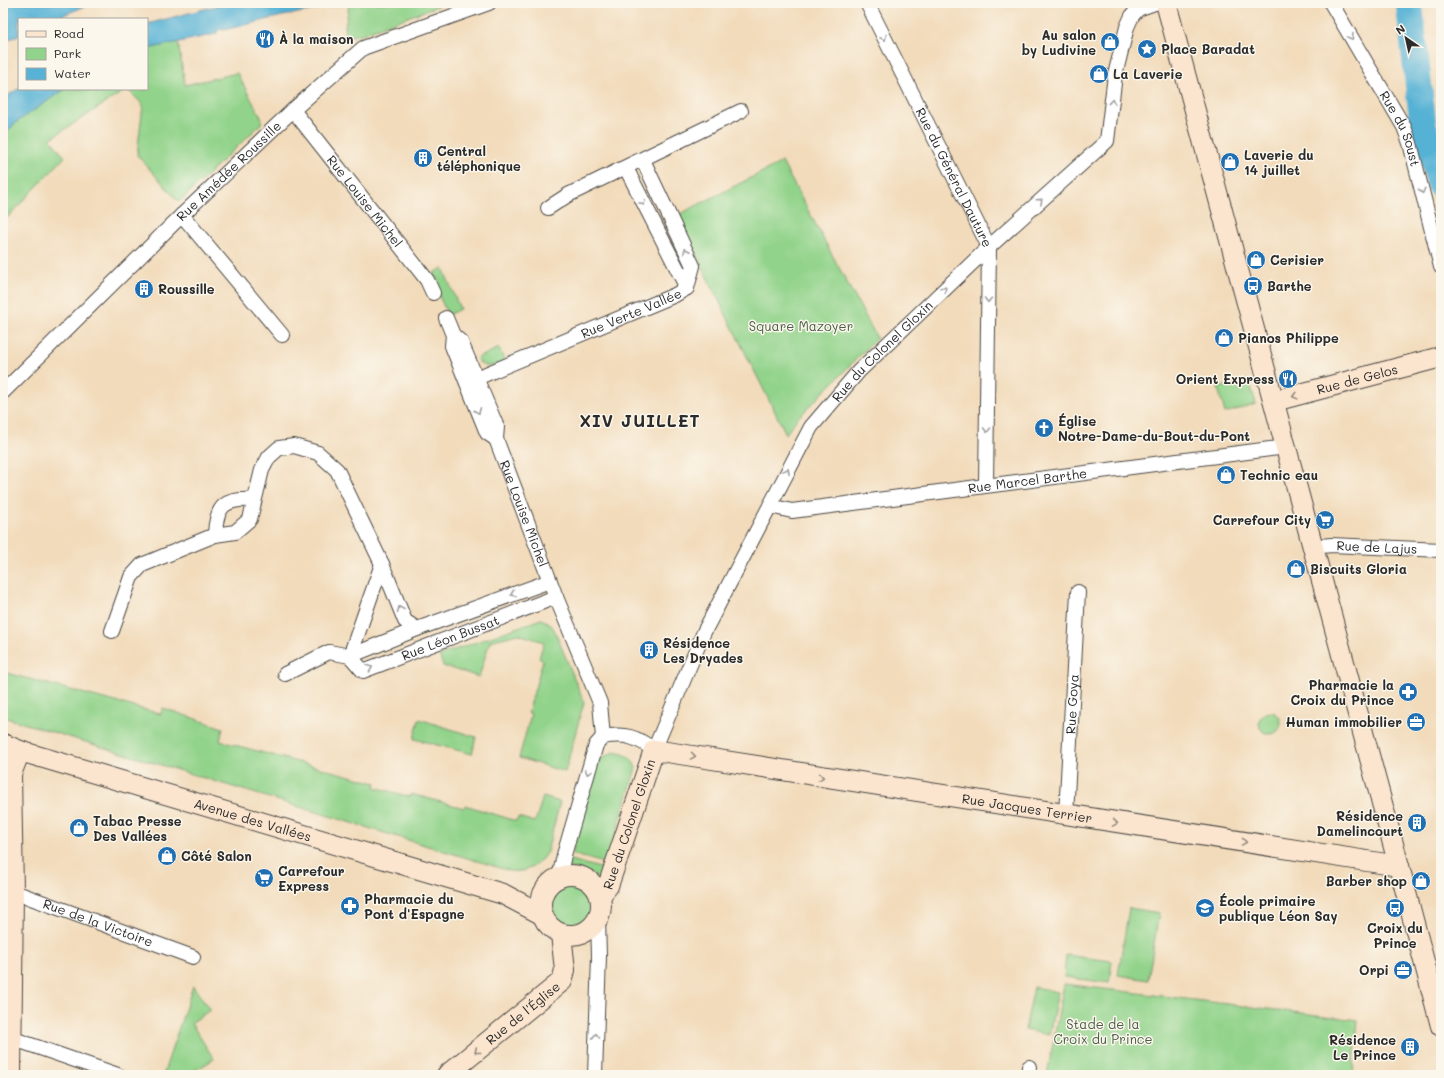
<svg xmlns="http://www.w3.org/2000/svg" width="1444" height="1078" font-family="Mali,sans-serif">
  <rect width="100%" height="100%" fill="#fbf7ec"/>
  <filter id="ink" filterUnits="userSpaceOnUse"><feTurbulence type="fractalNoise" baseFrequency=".025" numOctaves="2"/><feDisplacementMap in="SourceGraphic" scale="8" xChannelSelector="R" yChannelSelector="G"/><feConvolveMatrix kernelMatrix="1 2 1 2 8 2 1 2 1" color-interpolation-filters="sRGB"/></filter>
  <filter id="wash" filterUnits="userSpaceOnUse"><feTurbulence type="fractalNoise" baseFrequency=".012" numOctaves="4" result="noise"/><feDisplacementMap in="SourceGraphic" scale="16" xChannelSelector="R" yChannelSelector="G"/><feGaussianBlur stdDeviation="0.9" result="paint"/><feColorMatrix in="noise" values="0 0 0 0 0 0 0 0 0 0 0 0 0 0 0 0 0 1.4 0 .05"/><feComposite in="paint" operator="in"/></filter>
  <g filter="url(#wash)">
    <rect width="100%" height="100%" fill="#f2dbbb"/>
    <path fill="#91d38a" stroke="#5e7f5a" d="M356,3L360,5L366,3H446L362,34L343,38L349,5Z
      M178,42L185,85L237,73L262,119L261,124L179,202L137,155L143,105L127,89L50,139L65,157L3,222V137L15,123L65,89H147V49Z
      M782,162L877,338L796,420L786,434L703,269L678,215Z
      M443,268L460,309L448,315L436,290L438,283L434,273Z
      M499,348L505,362C493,366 483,371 477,358Z
      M1249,380L1256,404L1225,413L1218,388Z
      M541,619L549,623L554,629L584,702L565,772L519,758L531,714L528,713L543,660L539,658L544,642L518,634L490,641L479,677L443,666L440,658V655Z
      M3,672L161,714L163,708L223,728L220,741L376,783L375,787L410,797L411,794L464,808L465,805L516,821L518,817L535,822L543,797L560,802L547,852C538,866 527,873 510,871L3,717Z
      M1259 723a11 11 0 1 1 22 0a11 11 0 1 1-22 0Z
      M419,719L476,737L472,754L414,739Z
      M614,752C626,754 631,756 636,768L607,864L572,854L598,760Z
      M568,859L607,870L600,882L591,873L570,868L567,864Z
      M552 905a20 20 0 1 1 40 0a20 20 0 1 1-40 0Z
      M1129,908L1159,913L1148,980L1118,975Z
      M1066,955L1112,961L1109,983L1064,977Z
      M1064,984L1358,1020L1353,1075H1047Z
      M193,986L210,1010L191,1023L214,1059L188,1075H163Z
      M1034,987L1058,992L1049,1035L1025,1030Z"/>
    <path fill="#57b2d5" stroke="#416e80" d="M3,3H93L54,19H19V35L3,42Z
      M227,3H349L278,17L224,30L219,29L216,34L147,49V24Z
      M19,88L65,89L15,123L3,137V99Z"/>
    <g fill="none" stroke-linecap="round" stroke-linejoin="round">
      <path stroke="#57b2d5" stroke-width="27" d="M1409,3L1423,124L1441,186"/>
    </g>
  </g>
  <g filter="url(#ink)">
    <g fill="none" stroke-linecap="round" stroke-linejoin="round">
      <g stroke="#494541" stroke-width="16">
        <g id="street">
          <path id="s1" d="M867,3L989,247L986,485"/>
          <path id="s2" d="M1331,3L1404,127L1410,143L1441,267"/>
          <path id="s3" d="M293,110L427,280L433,293"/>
          <path d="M626,168L687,288"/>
          <path d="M548,208L568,195L741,111"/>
          <path d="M182,215L282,335"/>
          <path id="s4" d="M446,318L453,335L461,342L497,427L496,439L556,597L600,703L603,737"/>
          <path d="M453,335L452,346L487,433L496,439"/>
          <path id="s5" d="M467,382L675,295L687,288L693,266L643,160"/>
          <path id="s6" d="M3,392L182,215L293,110L363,48L489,3"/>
          <path id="s7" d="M770,506L792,511L1286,447"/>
          <path d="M215,535C216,505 225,498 254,500"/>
          <path id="s8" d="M1313,547L1331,545L1441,550"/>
          <path id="s9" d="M550,581L417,629L405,621L382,564L350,656L363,671L556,597"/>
          <path d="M112,631L131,577L142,565L215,535L235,532L250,519L262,470L269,457L279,448L294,446L318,453L337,470L382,564"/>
          <path d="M285,674L329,652L350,656L417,629"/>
          <path id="s10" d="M1066,815L1078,592"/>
          <path id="s11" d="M559,878L564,855L596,745L603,737C625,733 637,737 654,750L704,632L811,427L859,371L989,247L1107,141L1115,75L1127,27L1132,16L1138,9L1155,3"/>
          <path id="s12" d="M6,889L193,957"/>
          <path d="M11,1038L118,1075"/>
          <path d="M595,1075L599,956L598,919"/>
          <path d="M1028,1075L1029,1067"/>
        </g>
      </g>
      <g stroke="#494541" stroke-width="22">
        <g id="secondary">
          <path d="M1166,3L1399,866L1441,1026"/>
          <path id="s13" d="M1274,401L1441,357"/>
          <path id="s14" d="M3,744L20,751L503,894L543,915"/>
          <circle cx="571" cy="905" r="30"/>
          <path id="s15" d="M600,896L608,886L654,750L1399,866"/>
          <path d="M11,1075L13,892L11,774L20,751"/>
          <path id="s16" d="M447,1075L562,981L565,970L561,934"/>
        </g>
      </g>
      <use href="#street" stroke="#fff" stroke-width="14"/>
      <use href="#secondary" stroke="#fbe5cf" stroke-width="20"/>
    </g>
    <defs><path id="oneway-chevron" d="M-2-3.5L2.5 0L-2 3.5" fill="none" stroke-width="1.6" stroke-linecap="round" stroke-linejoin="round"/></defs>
    <g stroke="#a0a0a0">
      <use href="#oneway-chevron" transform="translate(1351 37) rotate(59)"/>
      <use href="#oneway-chevron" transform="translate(884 38) rotate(63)"/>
      <use href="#oneway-chevron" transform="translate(1112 102) rotate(-84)"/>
      <use href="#oneway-chevron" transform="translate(1422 191) rotate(76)"/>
      <use href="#oneway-chevron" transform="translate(1040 201) rotate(-42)"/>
      <use href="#oneway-chevron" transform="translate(643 203) rotate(63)"/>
      <use href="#oneway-chevron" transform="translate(686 251) rotate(-115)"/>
      <use href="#oneway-chevron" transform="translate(944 289) rotate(-44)"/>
      <use href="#oneway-chevron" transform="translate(988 300) rotate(91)"/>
      <use href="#oneway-chevron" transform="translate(478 411) rotate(68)"/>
      <use href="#oneway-chevron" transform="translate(987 430) rotate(91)"/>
      <use href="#oneway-chevron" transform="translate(787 471) rotate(-62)"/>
      <use href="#oneway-chevron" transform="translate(513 594) rotate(160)"/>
      <use href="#oneway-chevron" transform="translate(400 609) rotate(-112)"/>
      <use href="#oneway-chevron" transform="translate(370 668) rotate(-21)"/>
      <use href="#oneway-chevron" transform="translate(588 772) rotate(107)"/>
      <use href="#oneway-chevron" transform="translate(596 1036) rotate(-88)"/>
    </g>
    <g stroke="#93887d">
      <use href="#oneway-chevron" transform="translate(1295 396) rotate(165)"/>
      <use href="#oneway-chevron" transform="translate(693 756) rotate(9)"/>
      <use href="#oneway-chevron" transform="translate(821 777) rotate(9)"/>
      <use href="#oneway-chevron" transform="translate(1115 823) rotate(9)"/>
      <use href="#oneway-chevron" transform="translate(1244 842) rotate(9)"/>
      <use href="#oneway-chevron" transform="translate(477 1051) rotate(141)"/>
    </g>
  </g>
  <defs>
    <g id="restaurant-disc" transform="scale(1)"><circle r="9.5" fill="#1f6fb2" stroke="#fbf7ec"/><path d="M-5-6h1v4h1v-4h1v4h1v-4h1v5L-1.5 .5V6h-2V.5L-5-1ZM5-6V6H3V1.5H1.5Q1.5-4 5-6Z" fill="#fff"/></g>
    <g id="shop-disc" transform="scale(1)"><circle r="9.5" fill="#1f6fb2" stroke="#fbf7ec"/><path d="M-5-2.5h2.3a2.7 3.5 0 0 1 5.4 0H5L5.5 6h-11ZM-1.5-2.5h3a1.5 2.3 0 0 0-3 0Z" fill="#fff"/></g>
    <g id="sight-disc" transform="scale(1)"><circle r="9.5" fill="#1f6fb2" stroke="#fbf7ec"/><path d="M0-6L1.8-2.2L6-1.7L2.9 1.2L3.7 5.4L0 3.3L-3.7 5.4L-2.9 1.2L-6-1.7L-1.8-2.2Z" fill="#fff"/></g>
    <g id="building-disc" transform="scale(1)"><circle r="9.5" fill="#1f6fb2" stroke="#fbf7ec"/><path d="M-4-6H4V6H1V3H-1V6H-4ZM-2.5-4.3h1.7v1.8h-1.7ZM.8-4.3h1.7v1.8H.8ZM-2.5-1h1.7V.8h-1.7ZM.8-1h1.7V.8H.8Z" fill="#fff"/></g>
    <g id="bus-disc" transform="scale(1)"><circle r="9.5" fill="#1f6fb2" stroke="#fbf7ec"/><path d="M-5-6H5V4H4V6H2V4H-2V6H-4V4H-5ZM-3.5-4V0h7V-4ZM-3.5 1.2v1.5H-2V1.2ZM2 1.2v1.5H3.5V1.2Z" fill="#fff"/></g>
    <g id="church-disc" transform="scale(1)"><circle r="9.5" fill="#1f6fb2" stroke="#fbf7ec"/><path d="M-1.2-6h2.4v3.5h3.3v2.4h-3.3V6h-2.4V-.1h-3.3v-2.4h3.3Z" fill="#fff"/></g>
    <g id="supermarket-disc" transform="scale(1)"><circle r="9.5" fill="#1f6fb2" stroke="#fbf7ec"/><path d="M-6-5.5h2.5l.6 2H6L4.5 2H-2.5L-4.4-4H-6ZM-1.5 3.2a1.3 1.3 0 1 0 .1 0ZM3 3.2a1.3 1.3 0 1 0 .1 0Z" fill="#fff"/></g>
    <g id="pharmacy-disc" transform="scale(1)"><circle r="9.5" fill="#1f6fb2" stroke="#fbf7ec"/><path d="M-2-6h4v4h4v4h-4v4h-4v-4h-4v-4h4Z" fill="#fff"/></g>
    <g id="office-disc" transform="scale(1)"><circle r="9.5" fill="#1f6fb2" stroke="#fbf7ec"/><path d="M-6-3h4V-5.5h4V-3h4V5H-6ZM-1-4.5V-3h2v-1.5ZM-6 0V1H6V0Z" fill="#fff"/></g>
    <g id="school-disc" transform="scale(1)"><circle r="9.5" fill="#1f6fb2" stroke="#fbf7ec"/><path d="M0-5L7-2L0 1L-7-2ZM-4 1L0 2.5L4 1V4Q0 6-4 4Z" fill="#fff"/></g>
  </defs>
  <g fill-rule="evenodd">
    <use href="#restaurant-disc" x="265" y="39"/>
    <use href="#shop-disc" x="1110" y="42"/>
    <use href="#sight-disc" x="1147" y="49"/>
    <use href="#shop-disc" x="1099" y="74"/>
    <use href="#building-disc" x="423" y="158"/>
    <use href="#shop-disc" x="1230" y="162"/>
    <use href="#shop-disc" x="1256" y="260"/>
    <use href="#bus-disc" x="1253" y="286"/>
    <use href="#building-disc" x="144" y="289"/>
    <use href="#shop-disc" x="1224" y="338"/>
    <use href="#restaurant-disc" x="1288" y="379"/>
    <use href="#church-disc" x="1044" y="428"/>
    <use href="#shop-disc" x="1226" y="475"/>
    <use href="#supermarket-disc" x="1325" y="520"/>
    <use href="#shop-disc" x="1296" y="569"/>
    <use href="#building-disc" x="649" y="650"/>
    <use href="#pharmacy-disc" x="1408" y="692"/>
    <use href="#office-disc" x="1416" y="722"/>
    <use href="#building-disc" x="1417" y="823"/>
    <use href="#shop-disc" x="79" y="828"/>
    <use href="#shop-disc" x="167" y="856"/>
    <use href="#supermarket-disc" x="264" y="878"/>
    <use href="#shop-disc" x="1421" y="881"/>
    <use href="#pharmacy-disc" x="350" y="906"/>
    <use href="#school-disc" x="1205" y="908"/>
    <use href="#bus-disc" x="1395" y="908"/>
    <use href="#office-disc" x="1403" y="970"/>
    <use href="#building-disc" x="1410" y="1047"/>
  </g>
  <g text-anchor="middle" stroke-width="3" stroke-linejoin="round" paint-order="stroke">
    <g font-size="13" font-weight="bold" fill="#2b2b2b" stroke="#fbf7ec" text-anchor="start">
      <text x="1096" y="40" text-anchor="end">Au salon<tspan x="1096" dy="15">by Ludivine</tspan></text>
      <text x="279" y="44">À la maison</text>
      <text x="1161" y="54">Place Baradat</text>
      <text x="1113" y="79">La Laverie</text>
      <text x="437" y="156">Central<tspan x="437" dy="15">téléphonique</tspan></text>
      <text x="1244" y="160">Laverie du<tspan x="1244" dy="15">14 juillet</tspan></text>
      <text x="1270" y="265">Cerisier</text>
      <text x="1267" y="291">Barthe</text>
      <text x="158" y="294">Roussille</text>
      <text x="1238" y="343">Pianos Philippe</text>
      <text x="1274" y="384" text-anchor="end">Orient Express</text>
      <text x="1058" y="426">Église<tspan x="1058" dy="15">Notre-Dame-du-Bout-du-Pont</tspan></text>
      <text x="1240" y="480">Technic eau</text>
      <text x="1311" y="525" text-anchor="end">Carrefour City</text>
      <text x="1310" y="574">Biscuits Gloria</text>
      <text x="663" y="648">Résidence<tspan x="663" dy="15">Les Dryades</tspan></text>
      <text x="1394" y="690" text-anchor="end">Pharmacie la<tspan x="1394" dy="15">Croix du Prince</tspan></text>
      <text x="1402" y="727" text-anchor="end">Human immobilier</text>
      <text x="1403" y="821" text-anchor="end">Résidence<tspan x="1403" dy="15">Damelincourt</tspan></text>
      <text x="93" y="826">Tabac Presse<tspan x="93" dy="15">Des Vallées</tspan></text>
      <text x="181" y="861">Côté Salon</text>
      <text x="278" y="876">Carrefour<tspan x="278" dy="15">Express</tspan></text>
      <text x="1407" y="886" text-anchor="end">Barber shop</text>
      <text x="364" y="904">Pharmacie du<tspan x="364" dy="15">Pont d'Espagne</tspan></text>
      <text x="1219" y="906">École primaire<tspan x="1219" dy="15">publique Léon Say</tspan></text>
      <text x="1395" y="933" text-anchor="middle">Croix du<tspan x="1395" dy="15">Prince</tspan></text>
      <text x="1389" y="975" text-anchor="end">Orpi</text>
      <text x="1396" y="1045" text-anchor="end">Résidence<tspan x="1396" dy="15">Le Prince</tspan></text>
    </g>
    <g font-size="13" fill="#2b2b2b" stroke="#fbf7ec">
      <text dy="5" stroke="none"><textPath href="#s2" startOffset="144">Rue du Soust</textPath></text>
      <text dy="5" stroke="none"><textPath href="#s6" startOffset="316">Rue Amédée Roussille</textPath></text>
      <text dy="5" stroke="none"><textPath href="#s1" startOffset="195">Rue du Général Dauture</textPath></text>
      <text dy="5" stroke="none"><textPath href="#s3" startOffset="116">Rue Louise Michel</textPath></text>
      <text dy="5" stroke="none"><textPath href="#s5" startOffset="178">Rue Verte Vallée</textPath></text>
      <text dy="5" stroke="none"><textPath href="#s11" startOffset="667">Rue du Colonel Gloxin</textPath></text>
      <text dy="5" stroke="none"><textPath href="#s13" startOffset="86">Rue de Gelos</textPath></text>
      <text dy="5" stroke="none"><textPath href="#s7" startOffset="260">Rue Marcel Barthe</textPath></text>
      <text dy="5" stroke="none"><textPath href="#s4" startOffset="213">Rue Louise Michel</textPath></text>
      <text dy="5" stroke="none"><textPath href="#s8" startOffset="64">Rue de Lajus</textPath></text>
      <text dy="5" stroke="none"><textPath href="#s9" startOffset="428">Rue Léon Bussat</textPath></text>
      <text dy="5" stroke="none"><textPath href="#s10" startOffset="111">Rue Goya</textPath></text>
      <text dy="5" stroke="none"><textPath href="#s15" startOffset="534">Rue Jacques Terrier</textPath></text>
      <text dy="5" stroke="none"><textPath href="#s14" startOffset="261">Avenue des Vallées</textPath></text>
      <text dy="5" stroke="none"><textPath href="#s15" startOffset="78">Rue du Colonel Gloxin</textPath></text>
      <text dy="5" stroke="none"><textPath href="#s12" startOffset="98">Rue de la Victoire</textPath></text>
      <text dy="5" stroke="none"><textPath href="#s16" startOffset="98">Rue de l'Église</textPath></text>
    </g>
    <g font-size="13" fill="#4a5d48" stroke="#fbf7ec">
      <text x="801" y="331">Square Mazoyer</text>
      <text x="1103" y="1029">Stade de la<tspan x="1103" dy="15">Croix du Prince</tspan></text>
    </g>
    <g font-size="17" font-weight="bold" letter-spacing="1" fill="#2b2b2b" stroke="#fbf7ec">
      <text x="640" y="427">XIV JUILLET</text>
    </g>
  </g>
  <rect width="1444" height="1078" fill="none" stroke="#fbf7ec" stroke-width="16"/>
  <rect x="18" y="18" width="130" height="72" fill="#fbf7ec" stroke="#a8a59f"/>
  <rect x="26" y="31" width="20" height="6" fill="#fbe5cf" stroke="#a8a59f"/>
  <text x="54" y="38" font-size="12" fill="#2b2b2b">Road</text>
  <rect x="26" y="48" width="20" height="12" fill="#91d38a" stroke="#a8a59f"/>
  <text x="54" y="58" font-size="12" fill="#2b2b2b">Park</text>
  <rect x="26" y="68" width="20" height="12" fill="#57b2d5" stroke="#a8a59f"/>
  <text x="54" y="78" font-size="12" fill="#2b2b2b">Water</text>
  <g transform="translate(1406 38) rotate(326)" stroke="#fbf7ec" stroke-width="3" paint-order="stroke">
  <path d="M0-3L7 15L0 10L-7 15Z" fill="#2b2b2b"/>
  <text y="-6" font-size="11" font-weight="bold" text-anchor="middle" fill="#2b2b2b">N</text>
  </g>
</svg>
